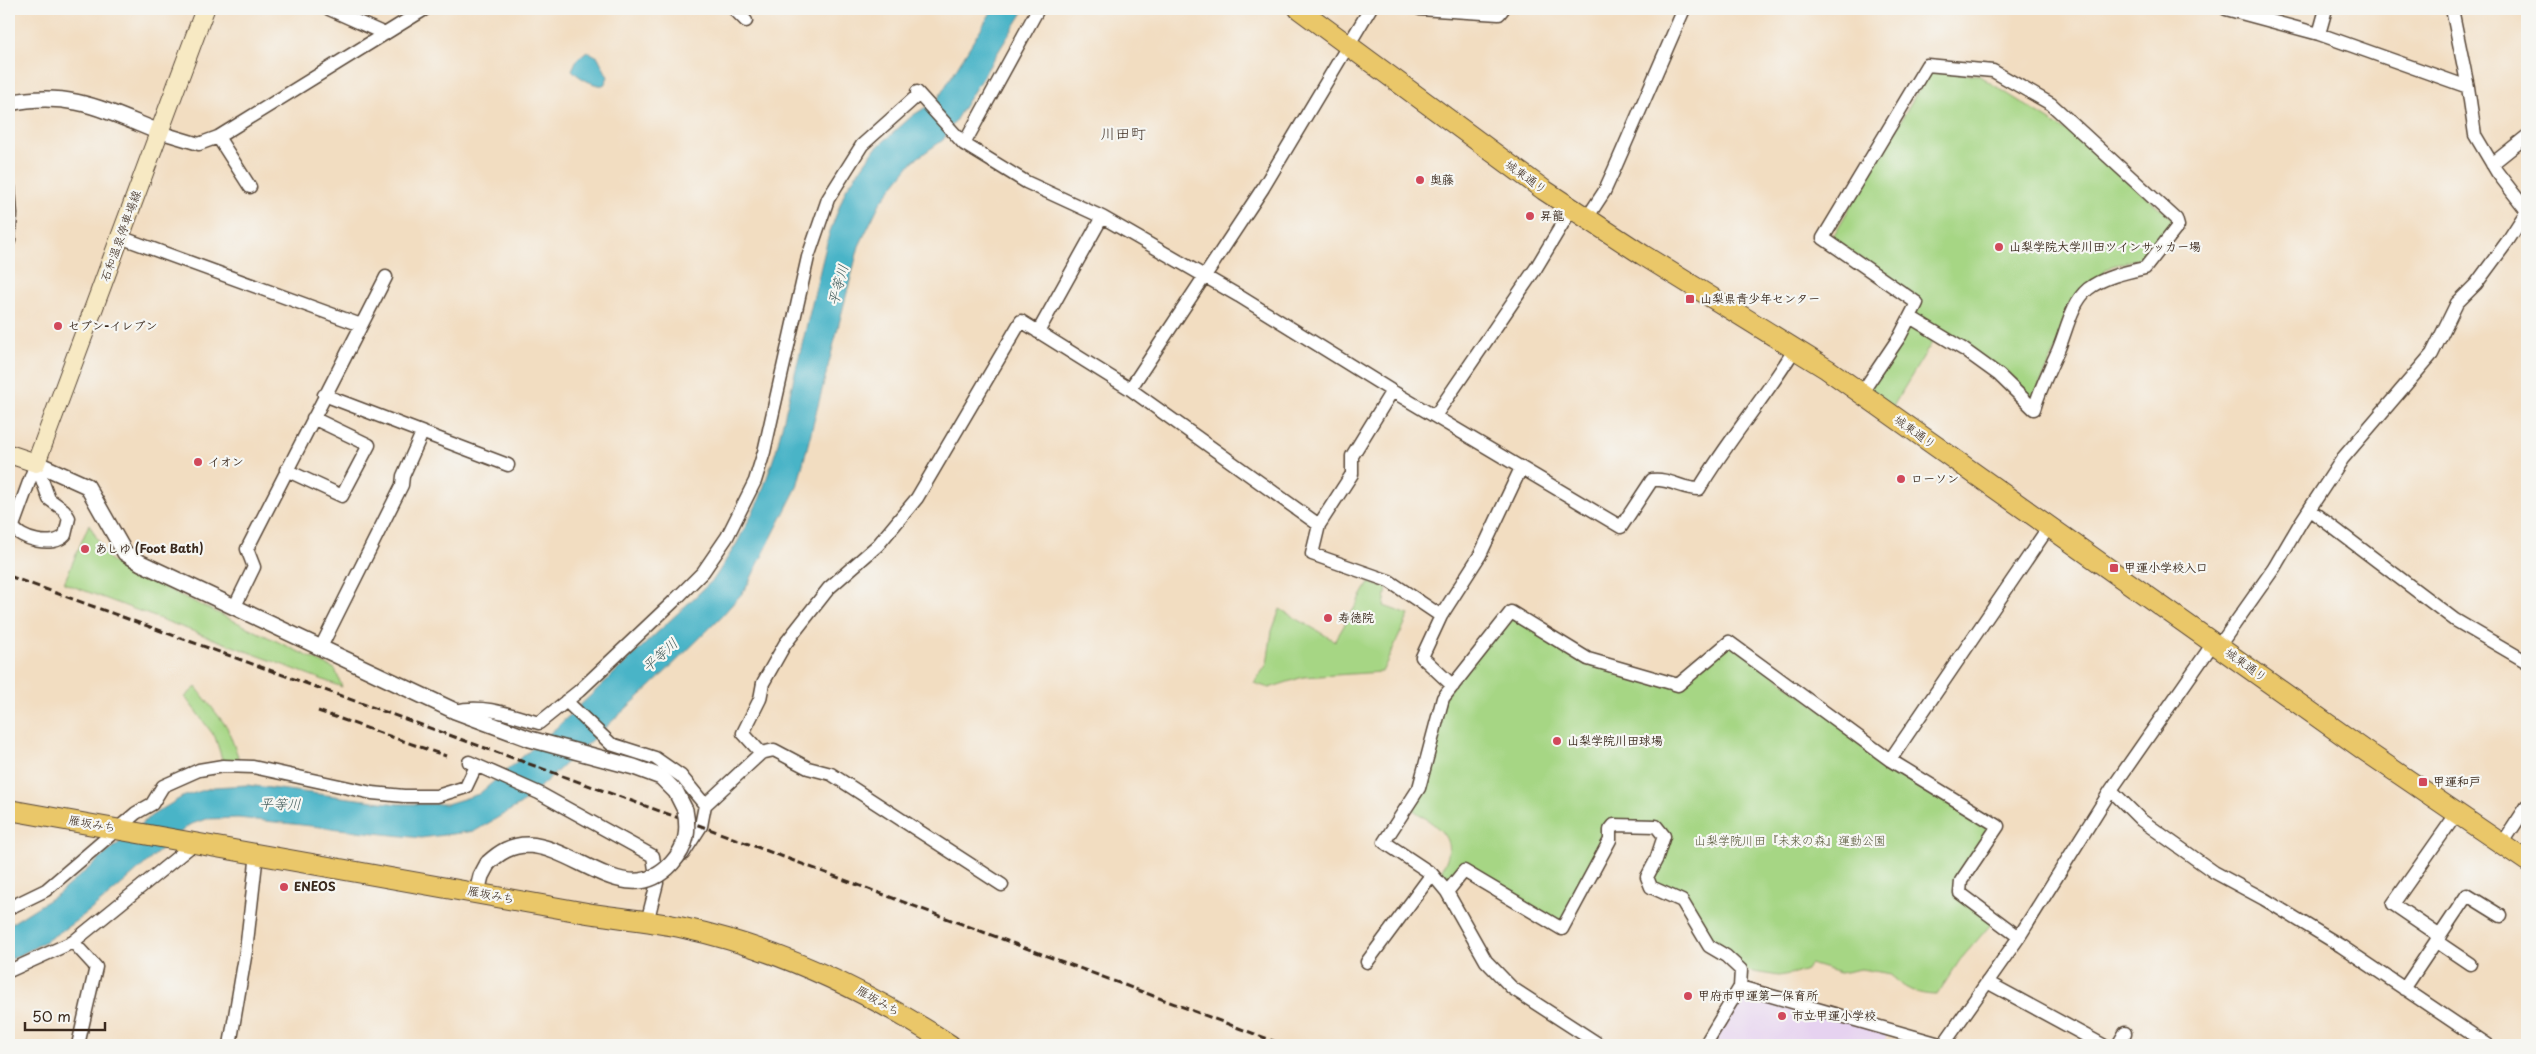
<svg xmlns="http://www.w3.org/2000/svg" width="2536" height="1054" font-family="'Playpen Sans','Klee One',sans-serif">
  <rect width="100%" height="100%" fill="#f6f6f2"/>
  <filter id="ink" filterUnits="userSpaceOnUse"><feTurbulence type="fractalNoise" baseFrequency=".02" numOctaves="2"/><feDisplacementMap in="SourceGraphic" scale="10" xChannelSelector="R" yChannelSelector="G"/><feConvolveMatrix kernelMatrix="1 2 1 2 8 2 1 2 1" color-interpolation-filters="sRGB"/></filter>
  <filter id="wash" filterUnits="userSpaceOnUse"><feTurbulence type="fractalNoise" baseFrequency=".0096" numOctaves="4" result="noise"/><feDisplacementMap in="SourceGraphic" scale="20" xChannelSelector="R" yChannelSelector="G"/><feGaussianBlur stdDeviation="1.12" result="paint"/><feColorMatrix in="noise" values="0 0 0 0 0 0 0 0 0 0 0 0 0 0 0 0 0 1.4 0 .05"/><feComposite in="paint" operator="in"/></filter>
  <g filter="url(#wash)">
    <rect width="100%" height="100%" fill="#f2ddc1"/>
    <path fill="#e6d2f0" d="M1740,987L1888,1029L1884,1045H1705Z"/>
    <path fill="#a6d684" stroke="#708051" d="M1929,72L1978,75L2074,136L2174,220L2147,256L2112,266L2105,270L2097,282L2084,287L2033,400L1939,331L1892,408L1867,390L1922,302L1832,238Z
      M89,524L108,558L115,564L335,669L342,687L64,583Z
      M1369,583L1387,588L1384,606L1409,615L1382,672L1303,677L1269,688L1254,683L1267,664L1272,631L1280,609L1335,641Z
      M1511,612L1561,644L1678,685L1729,642L1890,760L1998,826L1956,883L1993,922L1960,960L1937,995C1918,995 1902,989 1891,974L1861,969L1840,973L1810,964L1805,971L1779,976L1741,970L1709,946L1682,901L1651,887L1663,836L1656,826L1614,825L1562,929L1465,871L1447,892L1437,877C1464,839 1439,828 1409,807L1443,698Z
      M196,687L227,727L241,764L223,762L215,737L185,697Z"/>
    <path fill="#4ab4c7" stroke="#426f72" d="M993,9H1025L943,140L913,161L880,203L859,246L797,487L745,590L720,618L653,684L521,804L475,831L421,838L238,818L206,819L189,825C132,874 78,930 9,960V925L58,894L151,816L182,797L214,787L247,785L397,804H447L479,794L556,728L714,579L737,543L760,498L776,451L829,234L846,189L874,150L912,116L937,100Z
      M587,51L598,57L608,77L604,85C595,87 578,77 572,70L577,59Z"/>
  </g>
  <g filter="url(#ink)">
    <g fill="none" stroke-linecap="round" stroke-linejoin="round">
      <g stroke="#564536" stroke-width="15">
        <path id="minor" d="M329,9L385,34
          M734,9L746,21
          M1420,9L1499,14L1503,9
          M2226,9L2319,34L2468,87
          M2452,9L2468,87L2475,135L2497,172L2527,211
          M2319,34L2326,9
          M917,92L964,144L1026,182L1102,217L1239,296L1392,391L1621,527L1652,480C1669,478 1682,489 1699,489C1728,440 1765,398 1794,350
          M159,132L199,144L218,137L425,9
          M218,137L250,187
          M964,144L1038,9
          M2492,164L2527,136
          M9,188L11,214L9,241
          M1587,218L1604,192L1614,170L1684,9
          M120,237L361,325
          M1038,332L1102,217
          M1130,389L1263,188L1370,9
          M1861,394L1900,336L1917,303L1823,238L1927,65L1993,71L2051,104L2176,219L2178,226L2145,268C2127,272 2103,277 2088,289C2070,304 2066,335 2056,355C2048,373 2040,389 2034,409L1999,375L1963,349L1910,317
          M324,395L508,465
          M1435,416L1536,268L1572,208
          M36,463L49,499L64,510L69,518L65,535C54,548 19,540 13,526Z
          M286,470L342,496L369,445L313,418
          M2310,510L2455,620L2527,662
          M1319,525L1352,474V456L1392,391
          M235,606L254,567L247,549L386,277
          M1441,616L1480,555L1521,468
          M321,647L402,485L403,476L422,433
          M566,701L611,744L655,758L681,776L705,805L701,826L683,854
          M455,711C484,704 511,715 539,723L579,691L673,602L703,572L727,537L755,481L764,452L808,257L828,199L862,145L918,95
          M761,753L743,733L760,699L763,683L785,644L829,588L878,545L917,498L1021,321L1130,389L1319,525L1312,554L1389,581L1441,616L1422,657L1453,686
          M1890,760L2048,528
          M469,762L539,793L653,856L657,883L647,922
          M705,805L761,753L774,750L808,768L831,774L1002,885
          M2502,844L2527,806
          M1447,892L1464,871L1562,929L1610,840V830L1614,825L1656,826L1664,836L1656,860L1647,877L1651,887L1682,901L1709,946L1726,956L1741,970L1740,987
          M9,908L46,890L136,813L152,804L163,786L199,770L223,766L253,767L372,793L404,796H437L466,787L476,766
          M2440,936L2393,904L2457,813
          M2019,937L2111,790
          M2436,941L2470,964
          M73,942L96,967L78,1045
          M1367,962L1432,874
          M9,971L73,942L195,843
          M1987,982L2103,1045
          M2404,989L2467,895L2501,916
          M230,1045L246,951L257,853
          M1600,1045L1512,988L1486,961L1447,892L1432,874L1384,842L1419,788L1443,698L1511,612L1588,659L1678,685L1729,642L1890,760L1998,826L1961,881L1960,893L2019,937L1943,1045
          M1705,1045L1740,987L1943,1045
          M2118,1045L2125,1033
          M2488,1045L2341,946L2264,899L2214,872L2141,820L2111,790L2214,642L2224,639L2274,568L2301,522L2343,458L2432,354L2457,303L2476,284L2507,242L2527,211"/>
      </g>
      <g stroke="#564536" stroke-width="18">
        <path id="tertiary" d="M9,103C69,90 104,110 159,132
          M36,463L87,486L125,553L141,563L455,711L530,739L634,767L661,777L676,792L685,810
          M477,892L481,876L488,863"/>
      </g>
      <g stroke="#564536" stroke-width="20">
        <path id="secondary" d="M9,454L36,463L205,9"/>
      </g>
      <g stroke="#564536" stroke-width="22">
        <path id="trunk" d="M1299,9L1544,190L1643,255L1827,369L2367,752L2527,861
          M9,810L587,913C619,918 652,921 684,928C781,949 868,991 950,1045"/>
      </g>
      <use href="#minor" stroke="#fff" stroke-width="12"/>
      <use href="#tertiary" stroke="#fff" stroke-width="15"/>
      <use href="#secondary" stroke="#f7e9c3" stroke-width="18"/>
      <use href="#trunk" stroke="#eac769" stroke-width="20"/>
      <path stroke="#3b2a1e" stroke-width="3" stroke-dasharray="8 4" stroke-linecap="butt" d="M9,576L701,826L1284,1045
        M318,711L446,756"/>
      <g stroke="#564536" stroke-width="18" stroke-linecap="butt">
        <path id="tertiary-bridge" d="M488,863C500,852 511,845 528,845C577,847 628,912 672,863C687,846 689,831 685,810"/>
      </g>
      <use href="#tertiary-bridge" stroke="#fff" stroke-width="15"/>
    </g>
  </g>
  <g fill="#d1495b" stroke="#f6f6f2" stroke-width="2">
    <circle cx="1420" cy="180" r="5"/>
    <circle cx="1530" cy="216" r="5"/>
    <circle cx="1999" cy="247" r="5"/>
    <rect x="1685" y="294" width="10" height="10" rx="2.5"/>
    <circle cx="58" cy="326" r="5"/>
    <circle cx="198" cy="462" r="5"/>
    <circle cx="1901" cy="479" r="5"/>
    <circle cx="85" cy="549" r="5"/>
    <rect x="2109" y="563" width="10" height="10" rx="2.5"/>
    <circle cx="1328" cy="618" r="5"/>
    <circle cx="1557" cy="741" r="5"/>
    <rect x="2418" y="777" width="10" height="10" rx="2.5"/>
    <circle cx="284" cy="887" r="5"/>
    <circle cx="1688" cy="996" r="5"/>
    <circle cx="1782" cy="1016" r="5"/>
  </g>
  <g text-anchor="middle" stroke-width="4.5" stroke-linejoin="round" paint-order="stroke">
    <g font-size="12" fill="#3b2a1e" stroke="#f6f6f2">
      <text transform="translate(1526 177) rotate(36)" y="4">城東通り</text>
      <text transform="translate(121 236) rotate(-70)" y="4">石和温泉停車場線</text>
      <text transform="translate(1915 432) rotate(36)" y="4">城東通り</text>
      <text transform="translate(2246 665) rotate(36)" y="4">城東通り</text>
      <text transform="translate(92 824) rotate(10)" y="4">雁坂みち</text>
      <text transform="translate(491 895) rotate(11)" y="4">雁坂みち</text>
      <text transform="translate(878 1001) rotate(30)" y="4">雁坂みち</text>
    </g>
    <g font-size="12" font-weight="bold" fill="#3b2a1e" stroke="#f6f6f2" text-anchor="start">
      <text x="1430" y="184">奥藤</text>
      <text x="1540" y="220">昇龍</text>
      <text x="2009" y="251">山梨学院大学川田ツインサッカー場</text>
      <text x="1700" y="303">山梨県青少年センター</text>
      <text x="68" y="330">セブン-イレブン</text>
      <text x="208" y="466">イオン</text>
      <text x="1911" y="483">ローソン</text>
      <text x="95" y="553">あしゆ (Foot Bath)</text>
      <text x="2124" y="572">甲運小学校入口</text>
      <text x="1338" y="622">寿徳院</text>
      <text x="1567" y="745">山梨学院川田球場</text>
      <text x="2433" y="786">甲運和戸</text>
      <text x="294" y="891">ENEOS</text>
      <text x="1698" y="1000">甲府市甲運第一保育所</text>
      <text x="1792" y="1020">市立甲運小学校</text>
    </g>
    <g font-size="12" fill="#565538" stroke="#f6f6f2">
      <text x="1790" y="845">山梨学院川田『未来の森』運動公園</text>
    </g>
    <g font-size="14" font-style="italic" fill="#405a59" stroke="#f6f6f2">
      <text transform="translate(838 285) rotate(-75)" y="5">平等川</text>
      <text transform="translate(660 655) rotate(-42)" y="5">平等川</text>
      <text transform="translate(280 804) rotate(1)" y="5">平等川</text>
    </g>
    <g font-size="15" fill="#3b2a1e" stroke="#f6f6f2">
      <text x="1123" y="139">川田町</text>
    </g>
  </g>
  <rect width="2536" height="1054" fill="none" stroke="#f6f6f2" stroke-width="30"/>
  <path d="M25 1022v8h80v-8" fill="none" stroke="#3b2a1e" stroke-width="2.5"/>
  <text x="32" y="1022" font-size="15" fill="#3b2a1e" stroke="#f6f6f2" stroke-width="4" paint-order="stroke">50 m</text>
</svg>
